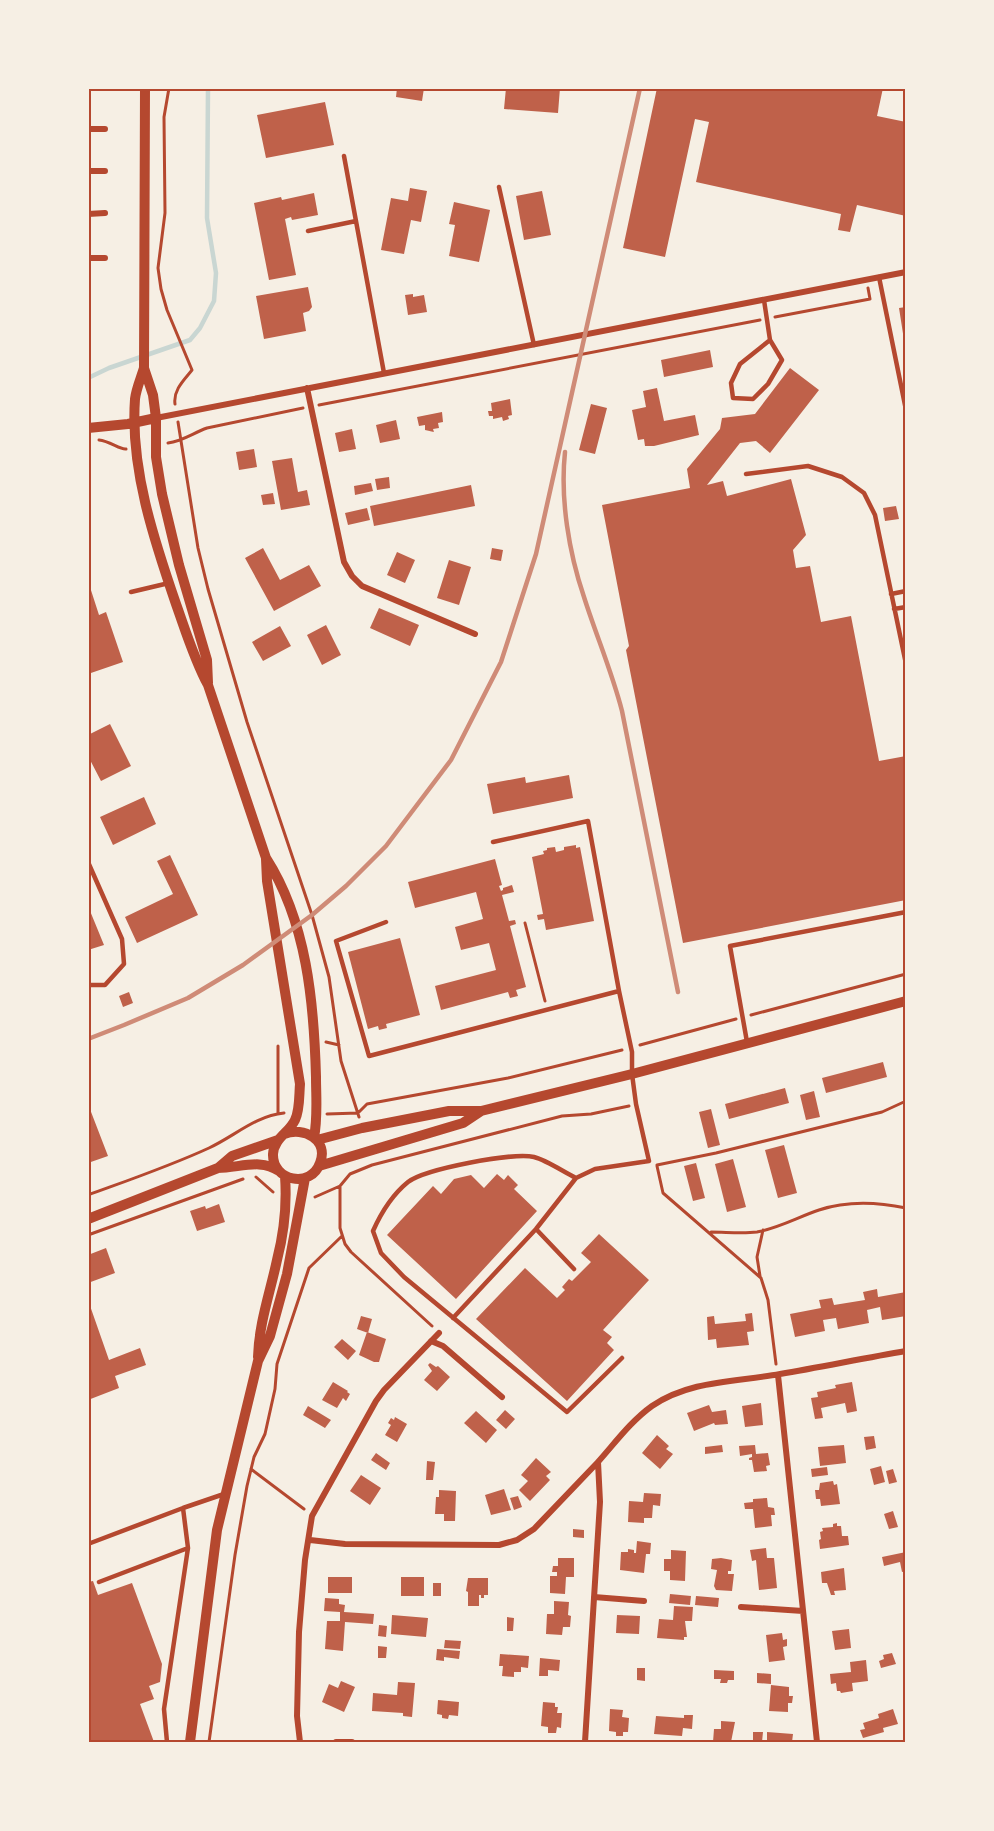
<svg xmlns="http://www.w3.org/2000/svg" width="994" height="1831" font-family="Barlow,sans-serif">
  <rect width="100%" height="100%" fill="#f6efe4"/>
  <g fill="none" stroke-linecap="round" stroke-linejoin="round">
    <path stroke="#c9d6d2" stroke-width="4.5" d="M88,378L109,368L190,340L200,328L214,301L216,273L207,218L208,88"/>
  </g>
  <path fill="#bf614a" d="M397,88H424L422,101L396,97Z
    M506,88H560L558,113L504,109Z
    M657,88H883L877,116L906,122V216L857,205L850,232L838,230L841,214L696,182L709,122L695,119L665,257L623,248Z
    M325,102L334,145L266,158L257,115Z
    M410,188L427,191L421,222L411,220L404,254L381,250L391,198L408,201Z
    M542,191L551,235L524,240L516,196Z
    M314,193L318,215L292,220L291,217L285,219L296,275L269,280L254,203L281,197L282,200Z
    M454,202L490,210L479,262L449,256L455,225L449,224Z
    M308,287L312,307L309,311L303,313L306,331L264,339L256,296Z
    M413,294V297L424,295L427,312L408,315L405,295Z
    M906,307V340H904L899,308Z
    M710,350L713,367L664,377L661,360Z
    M790,368L819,390L770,453L756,441L740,443L707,485L723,481L727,496L791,479L806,535L793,550L796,568L810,566L821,622L851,616L879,761L906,756V900L683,943L626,650L629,646L602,505L690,488L687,469L720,429L722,418L755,414Z
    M657,388L664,421L695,415L699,435L654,446H645L644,439L638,440L632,410L646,407L643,391Z
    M510,399L512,415L508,416L509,419L503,421L502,417L493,419V416H489L488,411H492L491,403Z
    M591,404L607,408L595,454L579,450Z
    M442,412L443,422L438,423L439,428L433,429L434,432L425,430V425L419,426L417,417Z
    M396,420L400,439L380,443L376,425Z
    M352,429L356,449L339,452L335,433Z
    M254,449L257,467L239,470L236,452Z
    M292,458L298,492L307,490L310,505L281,510L272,461Z
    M389,477L390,488L377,490L375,479Z
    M371,483L373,491L355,495L354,486Z
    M471,485L475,506L374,526L370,506Z
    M273,493L275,504L263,505L261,495Z
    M896,506L899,519L885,521L883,508Z
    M367,508L370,520L348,525L345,513Z
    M263,548L280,580L309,565L321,586L274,611L245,558Z
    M492,548L503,550L501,561L490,559Z
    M397,552L415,560L405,583L387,575Z
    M449,560L471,567L459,605L437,598Z
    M89,584L99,615L106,612L123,662L88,674Z
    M379,608L419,625L410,646L370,628Z
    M326,625L341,655L322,665L307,635Z
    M280,626L291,646L263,661L252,642Z
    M110,724L131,766L101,781L88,756V735Z
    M569,775L573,798L493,814L487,784L525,777L526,783Z
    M144,797L156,824L113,845L100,817Z
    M576,845V848L580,847L594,921L546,930L544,919L538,920L537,915L543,914L532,857L544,854L543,851L547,850V848L555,847L556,852L564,850V847Z
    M170,855L198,915L137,943L125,917L173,894L157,861Z
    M495,859L502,885L499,886L501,891L503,890V888L512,885L514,892L502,895L509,921L515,920L516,924L510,926L526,987L516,990L518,996L510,998L508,992L441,1010L435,986L496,970L489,943L461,950L455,927L483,919L476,892L415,908L408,882Z
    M88,906L104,945L88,950Z
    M400,938L420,1015L386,1024L387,1028L379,1030L378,1026L368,1029L348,952Z
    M129,992L133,1003L123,1007L119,996Z
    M883,1062L887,1077L826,1093L822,1078Z
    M785,1088L789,1103L729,1119L725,1104Z
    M814,1091L820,1117L806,1120L800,1095Z
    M88,1104L108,1156L88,1163Z
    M711,1109L720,1145L708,1148L699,1112Z
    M784,1145L797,1193L778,1198L765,1150Z
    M733,1159L746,1207L727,1212L715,1164Z
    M696,1163L705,1198L693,1201L684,1166Z
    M497,1174L504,1180L508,1175L518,1185L514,1189L537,1211L456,1299L387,1235L433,1186L441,1194L454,1179L471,1175L484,1188Z
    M219,1204L225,1222L197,1231L190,1211L205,1206L206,1209Z
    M599,1234L649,1280L603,1330L612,1337L607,1343L614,1350L567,1401L476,1319L525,1268L557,1298L565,1290L562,1287L569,1279L572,1281L591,1262L581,1253Z
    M106,1248L115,1273L88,1283V1255Z
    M877,1289L878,1297L906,1292V1316L882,1320L880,1307L867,1310L869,1323L838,1329L836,1318L823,1320L825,1331L795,1337L790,1314L821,1308L819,1300L832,1298L834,1305L865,1300L863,1292Z
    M88,1300L109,1360L140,1348L146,1365L115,1376L119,1388L88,1400Z
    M752,1313L754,1331L747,1332L749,1345L717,1348L716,1339L708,1340L707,1317L714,1316L715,1324L746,1321L745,1314Z
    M361,1316L372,1319L368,1333L357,1329Z
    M367,1332L386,1339L379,1362H374L359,1355Z
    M342,1339L356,1351L348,1360L334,1347Z
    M430,1363L436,1367L438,1366L450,1377L437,1391L424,1380L432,1371L428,1365Z
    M333,1382L348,1391L347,1392L350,1394L346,1401L343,1398L337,1408L322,1400Z
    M852,1382L857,1411L847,1413L845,1403L821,1408L823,1418L815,1419L811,1398L818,1397L817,1392L836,1388L835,1385Z
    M761,1403L763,1425L745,1427L742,1406Z
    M709,1405L712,1412L726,1410L728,1424L715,1425L714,1423L694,1431L687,1413Z
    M308,1406L331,1420L325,1428L303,1415Z
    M505,1410L515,1419L506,1429L496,1420Z
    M476,1411L497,1430L486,1443L464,1423Z
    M395,1417L407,1424L397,1442L385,1435L391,1425L388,1423L391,1418L394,1420Z
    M657,1435L669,1446L666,1449L673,1454L660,1469L642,1453Z
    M874,1436L876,1448L866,1450L864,1437Z
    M722,1445L723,1452L705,1454V1447Z
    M755,1445L756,1454L768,1453L770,1465L766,1466L767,1471L754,1472L752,1460H749V1458L752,1457V1454L740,1456L739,1446Z
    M844,1445L846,1463L820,1466L818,1447Z
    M376,1453L390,1463L386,1470L371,1460Z
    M536,1458L551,1472L546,1476L550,1480L530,1501L519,1490L528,1481L521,1475Z
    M427,1461L435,1462L433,1480H426Z
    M881,1466L885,1482L874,1485L870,1469Z
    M827,1467L828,1475L812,1477L811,1469Z
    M893,1469L897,1482L889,1484L886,1471Z
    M361,1475L381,1488L370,1505L350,1491Z
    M833,1481L834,1485L837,1484L840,1504L821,1506L820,1499H816L815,1490H819L820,1483Z
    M504,1489L511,1510L491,1515L485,1495Z
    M439,1490L456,1491L455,1521H444V1514H435L436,1497H439Z
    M644,1493L661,1494L660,1506L653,1505L652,1518H644V1523L628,1522L629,1501L643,1502Z
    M518,1496L522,1507L514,1510L510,1498Z
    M767,1498L768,1507L774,1508L775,1515H771L772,1526L755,1528L753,1509H745L744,1503L753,1502V1499Z
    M893,1511L898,1527L889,1529L884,1514Z
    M837,1523V1526H841L842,1536H848L849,1545L820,1549L819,1540L821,1539L820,1532L823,1531L822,1528L833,1527V1524Z
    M573,1529L584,1530V1538L573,1537Z
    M637,1541L651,1543L650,1554H646L644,1573L620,1570L621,1552H628V1549L634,1550V1553H636Z
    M766,1548L767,1558H774L777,1588L759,1590L756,1560L752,1561L750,1550Z
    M671,1550L686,1551L685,1581L670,1580V1571H664V1559H671Z
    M906,1552V1571L902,1572L900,1562L884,1566L882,1557Z
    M558,1558H574V1577H566L565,1594L550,1593V1576H557V1572H552L553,1566H558Z
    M721,1558L732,1560L731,1571H728V1574H734L732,1591L716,1590L714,1586L717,1570L711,1569L712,1559Z
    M844,1568L846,1590L834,1591L835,1595H831L827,1583H822L821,1572Z
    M328,1577H352V1593H328Z
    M401,1577H424V1596H401Z
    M468,1578H488V1595H484V1598H481V1595H479V1606H468V1592L466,1591Z
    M93,1581L98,1595L132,1583L162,1664L160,1682L149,1686L154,1699L140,1704L154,1742H88V1582Z
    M433,1583H441V1596H433Z
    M670,1594L691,1596L690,1605L669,1603Z
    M696,1596L719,1598L718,1607L695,1605Z
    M325,1598L339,1599V1604L345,1605L344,1612L374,1614L373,1624L345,1622L343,1651L325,1649L327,1621H340V1612L324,1611Z
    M554,1601L569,1602L568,1615L571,1616L570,1627H563L562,1635L546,1634L547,1614H554Z
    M674,1606L693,1607L692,1621H685L687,1637H684V1640L657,1638L659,1619L673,1620Z
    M392,1615L428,1618L426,1637L391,1634Z
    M617,1615L640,1616L639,1634L616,1633Z
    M507,1617L514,1618L513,1631H507Z
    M379,1625L387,1626L386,1637L378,1636Z
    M849,1629L851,1648L835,1650L832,1631Z
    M782,1633L783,1640L787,1639V1646L783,1647L785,1660L769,1662L766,1635Z
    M445,1640L461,1641L460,1649L444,1648Z
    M378,1646L387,1647L386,1658H378Z
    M437,1649L460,1651L459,1659L444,1657V1661L436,1660Z
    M892,1653L896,1664L881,1668L879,1661L884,1659L883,1655Z
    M500,1654L529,1656L528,1668L521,1667V1672H514V1677L502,1676L503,1666H499Z
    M540,1658L560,1660L559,1671L548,1670V1676H539Z
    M866,1660L868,1681L852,1683L853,1691L841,1693L840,1691H837L836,1683L831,1684L830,1674L851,1672L850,1662Z
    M637,1668H645V1681L637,1680Z
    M714,1670L734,1671V1680H728L727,1683H720L721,1679H714Z
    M757,1673L771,1674V1684L757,1683Z
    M341,1681L355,1687L344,1712L322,1702L329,1684L338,1688Z
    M398,1682L415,1683L412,1717L403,1716V1713L372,1711L373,1693L397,1695Z
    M771,1685L789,1687V1696H793L792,1703H788V1712L769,1711Z
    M438,1700L459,1702L458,1716L449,1715L448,1719L442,1718V1715L437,1714Z
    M543,1702L555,1703V1707H558L557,1713H562L561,1728L557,1727L556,1733H548V1727L541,1726Z
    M610,1709L623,1710L622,1717L629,1718L628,1732H623V1736H616V1732L609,1731Z
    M893,1709L898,1724L883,1728L884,1732L863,1738L860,1730L865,1729L863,1723L879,1718L878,1714Z
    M684,1715H693L692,1729L683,1728L682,1736L654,1734L656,1716L684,1718Z
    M721,1721L735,1722L731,1742H713L714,1729H721Z
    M753,1732H763L762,1742H753Z
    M767,1732L793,1734L792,1742H767Z"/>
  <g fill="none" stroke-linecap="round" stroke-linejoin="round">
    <path stroke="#b5482f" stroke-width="3" d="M169,88L164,117L165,213L158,268L161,289L167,310L192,370C184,380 173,390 175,404
      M775,317L870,299L868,288
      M319,405L760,320
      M178,422L198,548L208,589L247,722L312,915L329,977L341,1061L359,1117
      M99,440C110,441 120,450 126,449
      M168,443C183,441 193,433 207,428L303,408
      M525,923L545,1001
      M751,1015L906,974
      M326,1042L339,1045
      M640,1045L736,1019
      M278,1113V1046
      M327,1114L358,1113L367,1104L508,1078L622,1050
      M657,1165L716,1153L882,1112L906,1101
      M657,1166L663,1193L761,1278L768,1300L776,1364
      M256,1177L273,1192
      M88,1195C129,1180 170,1166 209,1148C235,1136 255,1116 284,1113
      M315,1197L340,1186
      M711,1232C726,1232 742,1234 757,1232C779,1228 798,1217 819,1210C846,1201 877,1202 906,1208
      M88,1235L243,1179
      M760,1276L757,1257L763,1230
      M432,1326L351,1252L345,1244L340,1228V1186L350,1174L372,1165L562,1116L591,1114L629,1106
      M251,1469L304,1509
      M209,1742L235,1555L247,1486L254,1457L265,1434L275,1389L277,1364L309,1268L342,1236"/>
    <path stroke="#b5482f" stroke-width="4.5" d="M344,156L384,373
      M499,187L534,345
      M308,231L356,221
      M879,277L906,410
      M764,300L770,340L740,364L731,383L733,398L753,399L768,384L782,360L770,340
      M746,474L808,466L842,477L864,493L875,515L906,664
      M131,592L169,583
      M891,594L906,591
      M894,609L906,607
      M88,862L122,939L124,964L105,985H88
      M386,922L336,941L369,1056L619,991L588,821L493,842
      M619,991L632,1052V1074L636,1104L649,1161L595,1169L576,1178C564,1172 546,1160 534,1157C513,1152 425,1169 408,1182C392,1195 381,1213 373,1231L381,1253L404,1277L567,1412L622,1358
      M747,1042L730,946L906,912
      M536,1229L574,1269
      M453,1318L536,1229L576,1178
      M88,1544L183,1508L224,1494
      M99,1582L188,1548
      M167,1742L164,1709L188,1548L183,1508"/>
    <path stroke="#b5482f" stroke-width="6" d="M88,129H105
      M88,171H105
      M88,214L105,213
      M88,258H105
      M307,388L344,562L352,576L362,586L475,634
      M156,418L906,272
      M431,1341L443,1346L502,1397
      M778,1375L817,1742
      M310,1540L345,1544L499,1545L517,1540L534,1529L598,1462
      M594,1597L644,1601
      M741,1607L803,1611
      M300,1742L297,1716L299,1632L305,1560L312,1516L376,1401L384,1390L439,1333
      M336,1742H352
      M585,1742L600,1502L598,1462C615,1443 631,1421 652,1406C690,1380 736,1382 780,1374C822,1367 864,1358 906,1351"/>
    <path stroke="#b5482f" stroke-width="10" d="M145,88L144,368L153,395L156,418V457L162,494L179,565L207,660L208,683
      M144,368C141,378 136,389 135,399C130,468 154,540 176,604C186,632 194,659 208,685L266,858C307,922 314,1003 316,1077C316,1097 318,1118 314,1137
      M88,428L128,424L156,418
      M266,859L267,881L300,1084C299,1095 300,1110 295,1120C289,1133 274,1138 273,1154C272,1181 311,1189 320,1163C329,1140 304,1126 284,1134
      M317,1140L362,1128L449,1111H481L632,1074L906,1001
      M319,1166L463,1123L481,1111
      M218,1168C239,1168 261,1158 279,1171
      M88,1219L218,1168L232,1156L278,1140
      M258,1357C259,1323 270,1293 277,1260C284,1233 287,1204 285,1176
      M190,1742L217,1530L258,1361L270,1336L287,1274L305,1178"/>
    <path stroke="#cf8b77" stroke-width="4.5" d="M565,452C560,499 569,553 584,597C596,635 612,672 622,711L678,992
      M88,1039L124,1025L188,998L243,965L312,915L346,886L386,846L451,760L501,662L536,554L640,88"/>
  </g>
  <rect width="994" height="1831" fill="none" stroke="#f6efe4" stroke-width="180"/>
  <rect x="90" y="90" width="814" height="1651" fill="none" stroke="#b5482f" stroke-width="2"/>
</svg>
